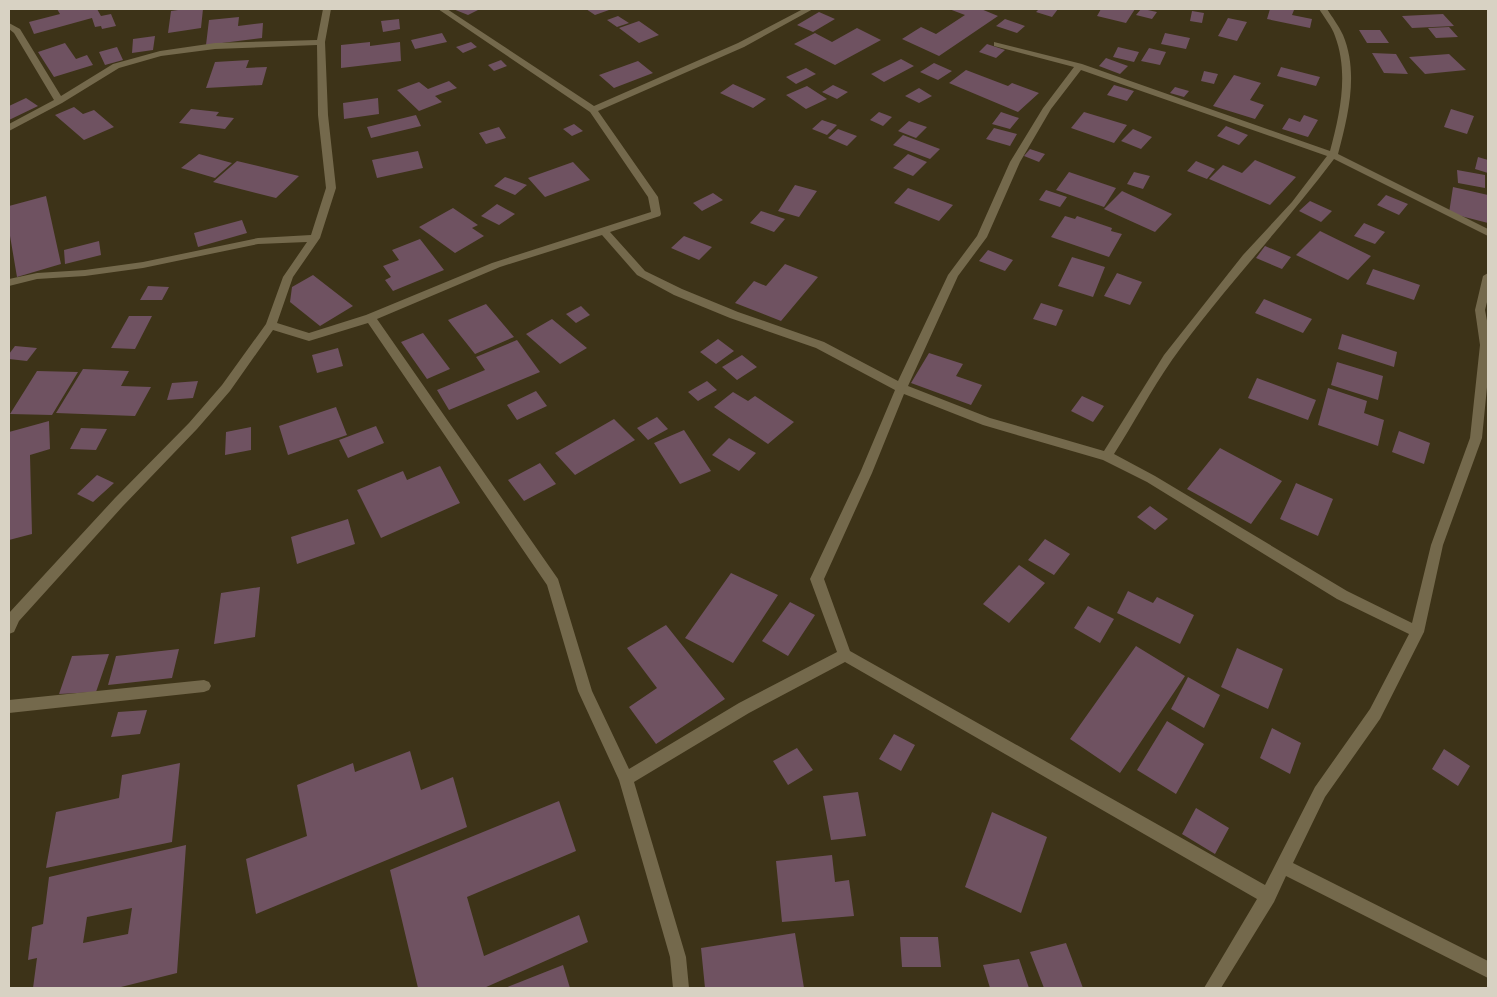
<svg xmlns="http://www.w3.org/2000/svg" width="1497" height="997" font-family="'IBM Plex Sans',sans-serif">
  <rect width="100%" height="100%" fill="#3d3318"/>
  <path fill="#6f5261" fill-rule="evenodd" d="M57,9H97L101,16L111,14L116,26L102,29L101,26L95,27L92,18L34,34L29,22L60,14Z
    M185,9H203L201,28L168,33L171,11Z
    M453,9H480L468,15Z
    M586,9H607L609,10L595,15Z
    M949,9H981L998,16L939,56L902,39L921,27L936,34L965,15Z
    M1039,9H1058L1052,17L1036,12Z
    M1101,9H1135L1126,23L1097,16Z
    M1141,9H1143L1157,12L1152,19L1136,15Z
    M1270,9L1294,10L1292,15L1312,19L1310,28L1267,19Z
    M1192,11L1204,13L1202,23L1190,21Z
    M819,12L835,19L813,32L797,25Z
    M1443,14L1454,26L1412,28L1402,16Z
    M618,16L629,23L617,27L607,20Z
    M239,17L238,26L263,23L262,38L206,45L209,20Z
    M1228,18L1247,22L1237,41L1218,36Z
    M399,19L400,29L383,32L381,21Z
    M1005,19L1025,26L1017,33L996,26Z
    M639,21L659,35L639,43L619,28Z
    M1449,27L1458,37L1436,38L1428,28Z
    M857,28L881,40L835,65L794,44L815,33L832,42Z
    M1359,30H1380L1389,43H1367Z
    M442,33L447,42L415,49L411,40Z
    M1165,33L1190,38L1186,49L1161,44Z
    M155,36L153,50L132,53L133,39Z
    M370,42V46L400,42L401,61L341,68V45Z
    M471,42L477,47L463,53L456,47Z
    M65,43L76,59L87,55L93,65L54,77L38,52Z
    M987,44L1005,50L996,58L979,52Z
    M117,47L123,60L105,65L99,52Z
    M1118,47L1139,52L1134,62L1113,57Z
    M1149,48L1166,52L1160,65L1141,61Z
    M1372,53L1396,54L1408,74L1384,73Z
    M1449,54L1466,70L1425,74L1409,57Z
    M1106,58L1128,66L1120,74L1099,66Z
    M901,59L914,66L884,82L871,74Z
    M249,60L246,68L267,67L262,85L206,88L215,62Z
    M501,60L507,66L494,71L488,65Z
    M638,61L653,73L614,88L599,75Z
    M934,63L952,71L938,80L920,72Z
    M1281,67L1320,77L1316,86L1277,76Z
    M806,68L816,74L796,84L786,77Z
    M966,70L1008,86L1012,83L1039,93L1018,112L949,83Z
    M1204,71L1218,74L1214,84L1201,81Z
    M1234,75L1261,83L1250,100L1264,105L1255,119L1213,106Z
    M449,81L457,88L435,96L442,102L419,111L397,90L419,82L428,89Z
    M733,84L766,99L753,108L720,93Z
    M833,85L848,92L837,99L822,92Z
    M1114,85L1134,91L1127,101L1107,95Z
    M807,86L827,99L806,109L786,95Z
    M1175,87L1189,91L1184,97L1170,93Z
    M919,88L932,96L919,103L905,96Z
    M26,98L38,106L9,120V106Z
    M378,98L379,114L344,119L343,103Z
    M74,107L83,114L94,110L114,127L84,140L55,115Z
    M191,109L219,112L216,116L234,118L225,129L179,123Z
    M1451,109L1474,116L1467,134L1444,127Z
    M879,112L892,117L883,126L870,120Z
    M1001,112L1019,118L1010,129L992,124Z
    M1084,112L1127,125L1114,143L1071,128Z
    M416,115L421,126L371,138L367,127Z
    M1304,115L1318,120L1308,137L1282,129L1289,118L1300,122Z
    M822,120L837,125L827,135L812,129Z
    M909,121L927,127L916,138L898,131Z
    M574,124L583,131L572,136L563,129Z
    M1226,126L1248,135L1239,145L1217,136Z
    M499,127L506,138L486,144L479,133Z
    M994,128L1017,134L1010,146L986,139Z
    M838,129L857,136L847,146L828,138Z
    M1133,129L1152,137L1141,149L1121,141Z
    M903,135L940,149L930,159L893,145Z
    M1030,149L1045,154L1039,162L1024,156Z
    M418,151L423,168L377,178L372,160Z
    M199,154L232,163L215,178L181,168Z
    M908,154L927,162L913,176L893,168Z
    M1478,157L1488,160V173L1475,169Z
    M1255,160L1296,177L1270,205L1209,179L1223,165L1242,173Z
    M237,161L299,176L276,198L213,182Z
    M1196,161L1215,169L1207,179L1187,171Z
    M573,162L590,180L545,197L528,178Z
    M1457,170L1485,175V188L1458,183Z
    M1069,172L1116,188L1104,207L1056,190Z
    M1134,172L1150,176L1143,189L1127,184Z
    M505,177L527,185L515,195L494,186Z
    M795,185L817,191L799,217L778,211Z
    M1453,187L1488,195V223L1449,213Z
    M908,188L953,205L939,221L894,203Z
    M1046,190L1067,197L1060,207L1039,200Z
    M1122,191L1172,214L1155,232L1104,209Z
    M713,193L723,200L702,211L693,203Z
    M1386,195L1408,204L1399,215L1377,205Z
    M46,196L61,264L17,277L9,230V206Z
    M1310,201L1332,211L1321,222L1299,211Z
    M497,204L515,214L499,225L481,216Z
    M453,208L478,225L472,228L484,236L455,253L419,227Z
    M761,211L785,219L774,232L750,223Z
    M1065,216L1075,219L1077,216L1112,228L1111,231L1122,234L1109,257L1051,237Z
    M242,220L247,233L198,247L194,233Z
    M1364,223L1385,232L1375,244L1354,236Z
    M1320,231L1371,256L1348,280L1296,255Z
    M684,236L712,247L699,260L671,248Z
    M420,239L444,270L393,291L385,280L391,277L383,266L399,260L392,250Z
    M99,241L101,255L65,264L64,250Z
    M1265,246L1291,257L1282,269L1256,258Z
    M988,250L1013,260L1005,271L979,261Z
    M1072,257L1105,267L1093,297L1058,286Z
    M785,264L818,277L781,321L735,303L754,281L766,286Z
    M1373,269L1420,285L1414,300L1366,284Z
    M1117,273L1142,282L1130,305L1104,296Z
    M313,275L353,306L320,326L290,302L292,287Z
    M148,286L169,287L162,300H140Z
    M1264,299L1312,319L1303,333L1255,313Z
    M1041,303L1063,310L1056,326L1033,319Z
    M486,304L514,337L475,354L448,320Z
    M581,306L590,315L576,323L566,314Z
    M129,316H152L135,349L111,348Z
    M552,319L587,348L560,364L526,334Z
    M423,333L450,369L427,379L401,342Z
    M1342,334L1397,352L1394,367L1338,349Z
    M718,339L734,351L716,364L700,352Z
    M517,340L540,372L449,410L437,390L485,370L476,357Z
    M15,346L37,348L27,361L9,359V354Z
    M338,348L343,366L317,373L312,355Z
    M929,353L963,364L956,376L982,385L971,405L911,383Z
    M742,355L757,367L737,380L722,367Z
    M1337,362L1383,376L1378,400L1331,385Z
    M83,369L129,371L121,386L151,387L135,416L56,413Z
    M37,371L78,372L52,415L10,414Z
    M1257,378L1316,400L1308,420L1248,398Z
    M198,381L193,398L167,400L172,383Z
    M707,381L717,390L698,401L688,392Z
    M1328,388L1367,401L1364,413L1384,420L1378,446L1318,425Z
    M536,391L547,406L517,420L507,405Z
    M733,392L748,401L755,396L794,422L768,444L714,407Z
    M1082,396L1104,406L1093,422L1071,411Z
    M336,407L347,435L288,455L279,426Z
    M657,417L668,429L648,440L637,428Z
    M614,419L635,440L575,475L555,453Z
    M49,421L50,449L30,455L32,534L9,540V432Z
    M376,426L384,443L348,458L339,440Z
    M251,427V450L225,455L226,432Z
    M81,428L107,429L96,450L70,449Z
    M684,430L711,471L680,484L654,443Z
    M1399,431L1430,443L1424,464L1392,452Z
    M729,438L756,453L739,471L712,455Z
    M1220,448L1282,481L1251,524L1187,489Z
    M540,463L556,484L524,501L508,480Z
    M440,466L460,503L381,538L357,490L403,471L407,480Z
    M97,475L114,483L93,502L77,494Z
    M1296,483L1333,499L1318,536L1280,519Z
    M1150,506L1168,519L1155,530L1137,517Z
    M348,519L355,544L297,564L291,537Z
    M1045,539L1070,554L1054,575L1028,560Z
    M1019,565L1045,583L1009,623L983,604Z
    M731,573L778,595L733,663L685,638Z
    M260,587L255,637L214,644L221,593Z
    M1128,591L1153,603L1157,597L1194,615L1180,644L1117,613Z
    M790,602L815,615L788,656L762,641Z
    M1088,606L1114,619L1100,643L1074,628Z
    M666,625L725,699L656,744L629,707L657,688L627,648Z
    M1136,646L1185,676L1120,773L1070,739Z
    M1237,648L1283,669L1268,709L1221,687Z
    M179,649L172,678L108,685L116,656Z
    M109,654L96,692L59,694L72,656Z
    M1188,677L1220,695L1204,728L1171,709Z
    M147,710L140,734L111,737L118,712Z
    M1167,721L1204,744L1176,794L1137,770Z
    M1272,728L1301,743L1290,774L1260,758Z
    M894,734L915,745L901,771L879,759Z
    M797,748L813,770L788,785L773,761Z
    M1444,749L1470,766L1458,786L1432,769Z
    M410,751L421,790L453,777L467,827L256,914L246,859L307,836L297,785L353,763L355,772Z
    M180,763L172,842L46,868L56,812L119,798L122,775Z
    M858,792L866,836L831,840L823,796Z
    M559,801L576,851L467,897L484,956L579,915L588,942L484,988H418L390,870Z
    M1196,808L1229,828L1215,854L1182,834Z
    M992,812L1047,837L1021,913L965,887Z
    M186,845L177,973L117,988H33L37,958L28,960L32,927L43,924L49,877ZM132,908L128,934L83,943L87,917Z
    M832,855L835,882L849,880L854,916L782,922L776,861Z
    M795,933L804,988H705L701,948Z
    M900,937H938L941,967H902Z
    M1066,943L1083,988H1044L1030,952Z
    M1019,959L1029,988H990L983,965Z
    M563,965L570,988H505Z"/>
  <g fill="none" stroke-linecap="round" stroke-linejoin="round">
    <path fill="#74694c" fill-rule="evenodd" d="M323,9H331L325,42L328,115L336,188L320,238L293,277L277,323L309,333L366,315L492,263L651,212L648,197L590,112L438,9H447L594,106L738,43L803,9H813L744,47L598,111L658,197L661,214L660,216L610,232L645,271L682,289L738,312L824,342L898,381L948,275L977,236L1010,162L1043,108L1074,67L994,46V42L1082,64L1330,151C1340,114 1349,73 1335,36C1332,27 1324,17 1319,9H1327C1332,17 1339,26 1343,35C1359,73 1348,116 1338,154L1488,229V236L1334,159C1282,228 1222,290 1172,360C1151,390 1134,423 1114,454L1155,476L1347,591L1412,623L1431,545L1470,438L1480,345L1475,310L1483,276L1488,273V298L1485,310L1488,326V377L1482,438L1443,545L1424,632L1380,719L1325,797L1293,863L1488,961V978L1286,876L1274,902L1221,988H1204L1257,899L845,662L749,713L634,782L686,957L689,988H673L670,957L619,780L578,691L547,585L368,323L309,341L273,330L230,391L197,429L123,506L19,621L14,632L9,634V613L115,498L189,423L222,385L266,324L283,277L307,242L258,244L143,268L85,276L37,279L9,286V279L37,273L85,270L143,262L258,238L311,235L326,188L318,115L317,45L215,49L161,56L119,68L62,103L9,131V124L54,100L14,33L9,29V23L20,29L61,96L113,64L160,51L215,43L317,40ZM1081,70L1327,156L1292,202L1243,255L1164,355L1104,451L990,418L908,386L958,276L987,237L1020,162L1051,109ZM602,235L637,275L674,295L730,318L816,348L895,390L860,473L810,579L837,652L739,703L629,769L592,691L558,579L377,319L500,267ZM904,394L983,425L1103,460L1147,482L1337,599L1409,634L1370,709L1315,787L1265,885L850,651L824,579L872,473Z
      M204,680L209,682L211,686L209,690L204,692L9,713V700Z"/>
  </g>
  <rect width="1497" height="997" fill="none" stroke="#d8d2c3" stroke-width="20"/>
</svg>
